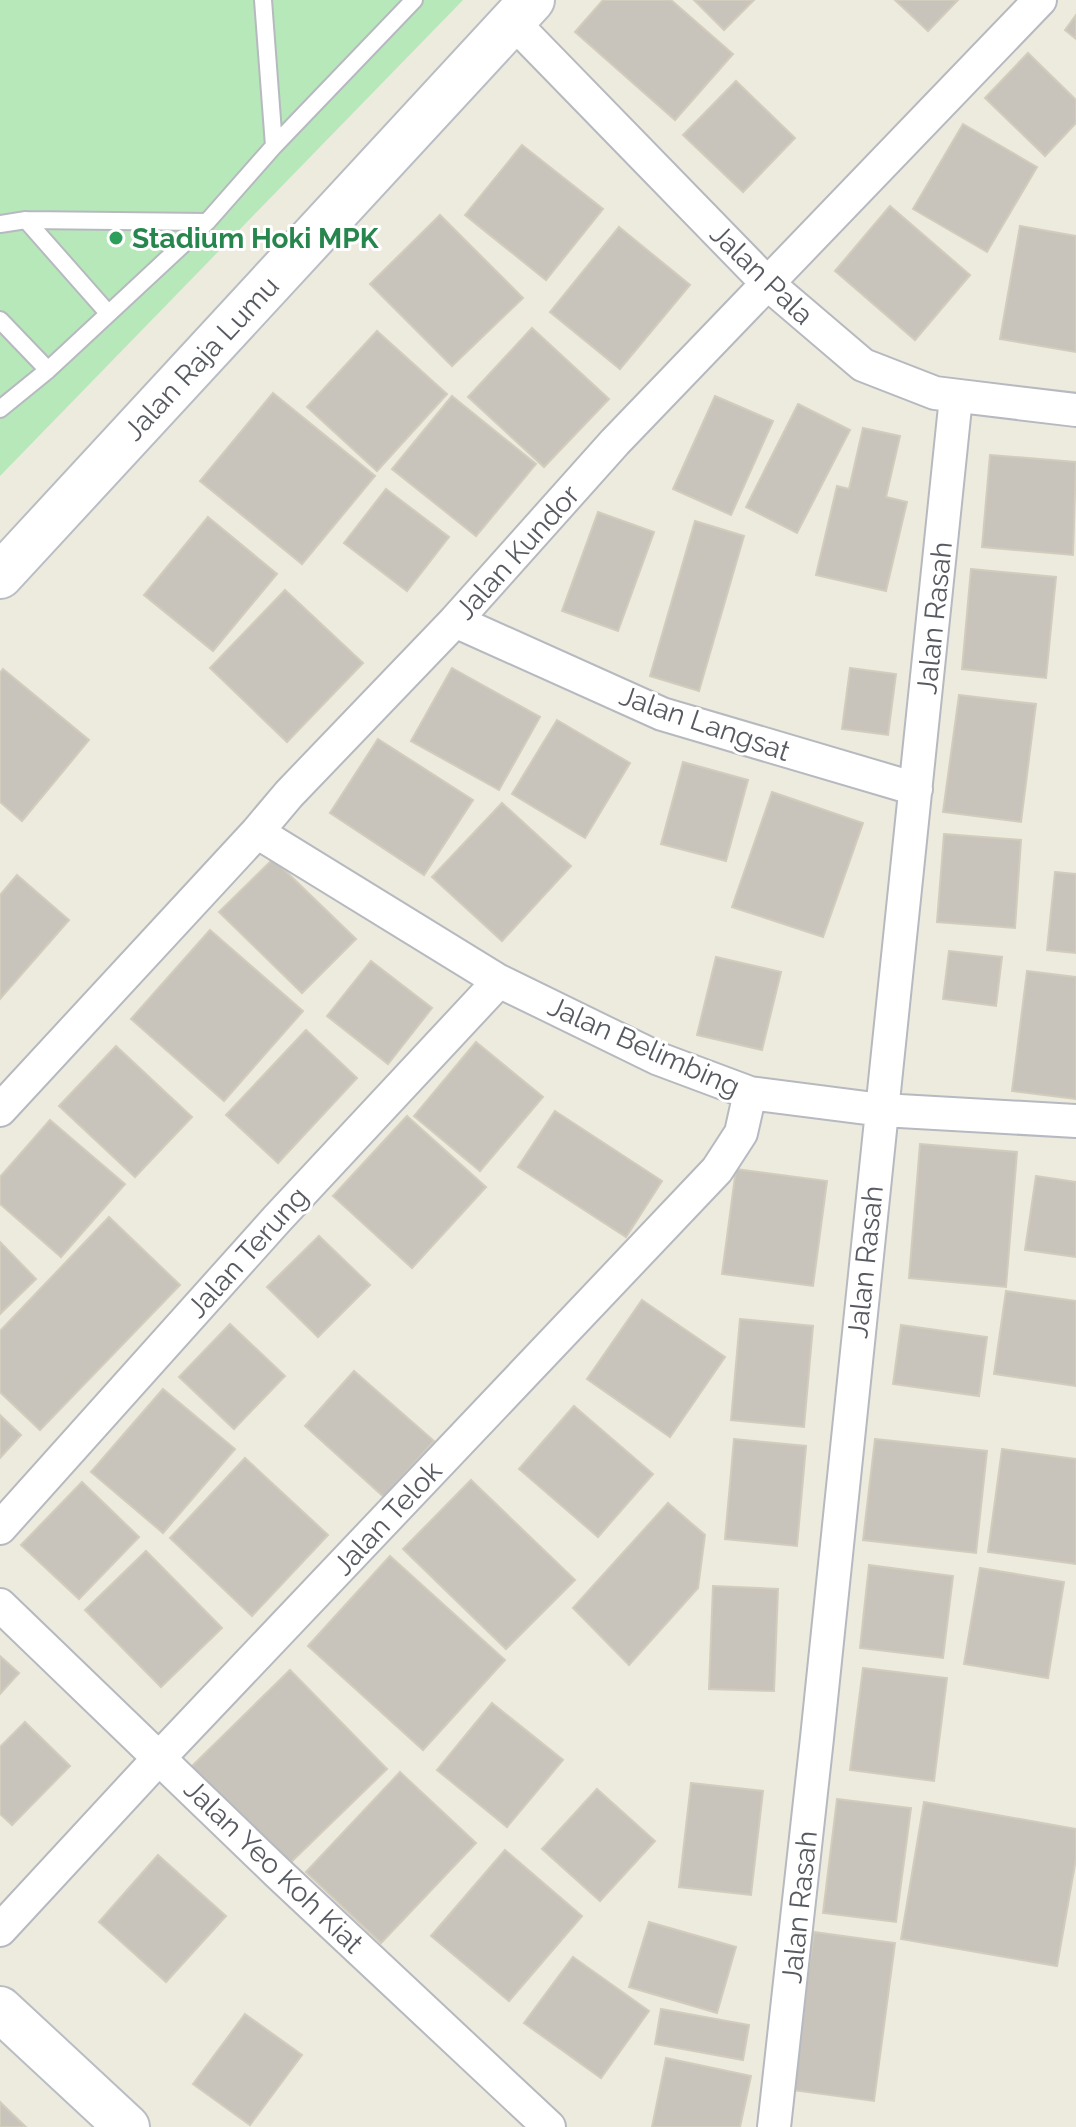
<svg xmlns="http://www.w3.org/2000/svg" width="1076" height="2127" font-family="Raleway,sans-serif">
  <rect width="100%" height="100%" fill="#edeade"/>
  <path fill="#b7e8b9" d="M0,0H463L0,476Z"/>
  <path fill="#c8c4bb" stroke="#d2ccbc" stroke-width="2" d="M603,0H671L733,54L675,120L575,32Z
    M694,0H754L724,30Z
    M895,0H958L928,31Z
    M1076,15V39L1065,30Z
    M1028,53L1076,100V123L1045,156L985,98Z
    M736,81L795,138L743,192L683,135Z
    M963,124L1037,167L987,252L913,209Z
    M522,145L603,209L546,280L465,215Z
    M890,206L970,275L915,340L835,271Z
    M440,215L523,298L452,366L370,284Z
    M1020,226L1076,236V352L1000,339Z
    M619,227L690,285L620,369L550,312Z
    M532,328L609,399L544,467L468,397Z
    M377,331L447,394L377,471L307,407Z
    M273,393L375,476L302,564L200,481Z
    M452,396L536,464L476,536L392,469Z
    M715,396L773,421L731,515L673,489Z
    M798,404L850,430L797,533L746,507Z
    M863,428L900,436L886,497L907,502L886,591L816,575L837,486L849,489Z
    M990,455L1076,462L1073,555L982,547Z
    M386,489L449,537L407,591L344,543Z
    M598,512L654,532L618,631L562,611Z
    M208,517L277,574L213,651L144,595Z
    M695,521L744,536L699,691L650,676Z
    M971,569L1056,577L1046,678L962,669Z
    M285,590L363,663L287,742L210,668Z
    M452,668L540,717L499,790L411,741Z
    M850,668L896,674L888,735L842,729Z
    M3,669L89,740L22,821L0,802V673Z
    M959,695L1036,704L1021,822L943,812Z
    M557,720L630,763L585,838L512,794Z
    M378,739L473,800L424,875L330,813Z
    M683,762L748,780L726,861L661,844Z
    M772,792L863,823L823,937L732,907Z
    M502,803L571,866L502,941L432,877Z
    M944,834L1021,840L1015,928L937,922Z
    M273,859L356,939L302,993L219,912Z
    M1055,872L1076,874V953L1047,950Z
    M17,875L69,920L0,999V895Z
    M210,930L303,1011L224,1101L131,1019Z
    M949,951L1002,957L996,1006L943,999Z
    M716,957L781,972L762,1050L697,1035Z
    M371,961L432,1008L388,1064L327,1016Z
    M1027,971L1076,977V1099L1012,1091Z
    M306,1030L357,1078L278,1163L226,1115Z
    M476,1042L543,1097L480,1171L414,1116Z
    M116,1046L192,1117L135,1177L59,1106Z
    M555,1111L662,1181L626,1237L518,1167Z
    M407,1116L486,1187L412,1268L333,1196Z
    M50,1120L125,1184L61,1257L0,1204V1177Z
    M920,1144L1017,1152L1006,1287L909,1278Z
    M736,1169L827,1181L813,1286L722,1274Z
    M1036,1176L1076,1182V1257L1025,1250Z
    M109,1217L180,1285L40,1430L0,1392V1331Z
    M319,1236L370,1285L318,1337L267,1287Z
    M0,1242L36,1279L0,1314Z
    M1006,1291L1076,1301V1386L994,1374Z
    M642,1300L725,1357L670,1437L587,1379Z
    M740,1319L813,1326L804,1427L731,1420Z
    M230,1324L285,1376L234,1429L179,1377Z
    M901,1325L987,1337L979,1396L893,1384Z
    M354,1371L434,1441L384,1497L305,1426Z
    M163,1389L235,1449L163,1533L91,1472Z
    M574,1406L653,1474L598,1537L519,1469Z
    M0,1415L21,1435L0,1458Z
    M734,1439L806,1446L797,1546L725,1539Z
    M875,1439L987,1451L976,1553L863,1540Z
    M1002,1449L1076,1459V1564L988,1552Z
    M245,1458L328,1535L252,1616L170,1538Z
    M471,1480L575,1580L506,1649L403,1549Z
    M82,1482L139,1537L79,1599L21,1545Z
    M668,1503L705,1535L698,1588L629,1665L573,1608Z
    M146,1551L222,1628L161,1687L85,1610Z
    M390,1556L505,1660L423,1750L308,1646Z
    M869,1565L953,1576L943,1658L860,1648Z
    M980,1568L1064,1582L1048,1678L964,1664Z
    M713,1586L778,1589L774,1691L709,1689Z
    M0,1656L19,1673L0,1694Z
    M863,1668L947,1678L934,1781L850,1770Z
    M290,1670L387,1769L288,1865L191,1767Z
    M492,1703L563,1760L507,1827L437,1770Z
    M25,1722L70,1766L12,1825L0,1814V1747Z
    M400,1772L476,1843L381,1943L306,1872Z
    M691,1783L763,1791L751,1895L679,1887Z
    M597,1789L655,1841L600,1901L542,1849Z
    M837,1799L911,1808L896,1922L823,1913Z
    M924,1802L1076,1829V1859L1057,1966L901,1939Z
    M505,1850L582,1916L509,2001L431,1936Z
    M158,1855L226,1916L166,1982L99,1922Z
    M649,1922L736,1947L717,2013L629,1987Z
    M814,1932L895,1943L874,2101L792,2090Z
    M573,1957L649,2011L601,2078L524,2023Z
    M661,2009L749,2025L743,2060L655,2044Z
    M245,2014L302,2055L250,2125L193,2084Z
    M666,2058L751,2076L740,2127H652Z
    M0,2102L26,2127H0Z"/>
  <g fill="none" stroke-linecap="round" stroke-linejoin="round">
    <g stroke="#b6b9bf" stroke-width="20">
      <path id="lane" d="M263,0L274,146
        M26,220L108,313
        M0,224L26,220L207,222
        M0,320L48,370
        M0,409L48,370L207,222L274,146L414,0"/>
    </g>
    <g stroke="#b6b9bf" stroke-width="36">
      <path id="street" d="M512,21L768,284L863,365L935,393L1076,410
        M455,621L662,714L916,789
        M257,832L499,981L659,1059L750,1093L882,1110L1076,1121
        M0,1110L257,832L289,794L455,621L615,442L1040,0
        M0,1528L277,1219L499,981
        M0,1605L278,1873L549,2127
        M0,1930L160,1757L717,1170L741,1133L750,1093
        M774,2127L817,1738L956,397"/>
    </g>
    <g stroke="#b9bdc4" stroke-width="48">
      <path id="secondary" d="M0,576L532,0
        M0,2009L127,2127"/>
    </g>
    <use href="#lane" stroke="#fff" stroke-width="16"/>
    <use href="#street" stroke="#fff" stroke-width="32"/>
    <use href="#secondary" stroke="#fff" stroke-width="44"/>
  </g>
  <circle fill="#2e9e5b" stroke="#fff" stroke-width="3" cx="116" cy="238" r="8"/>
  <g text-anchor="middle" stroke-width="6" stroke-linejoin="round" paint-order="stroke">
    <g font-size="28" font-weight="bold" fill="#27864d" stroke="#fff" text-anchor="start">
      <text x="132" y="248">Stadium Hoki MPK</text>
    </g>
    <g font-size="28" fill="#575b61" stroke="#fff">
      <text transform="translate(762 274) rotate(44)" y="10">Jalan Pala</text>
      <text transform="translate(201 358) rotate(-47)" y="10">Jalan Raja Lumu</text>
      <text transform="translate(517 552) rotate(-48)" y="10">Jalan Kundor</text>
      <text transform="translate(934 618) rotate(-84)" y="10">Jalan Rasah</text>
      <text transform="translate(705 723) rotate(19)" y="10">Jalan Langsat</text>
      <text transform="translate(644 1046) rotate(24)" y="10">Jalan Belimbing</text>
      <text transform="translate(247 1252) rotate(-48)" y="10">Jalan Terung</text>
      <text transform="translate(865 1262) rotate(-84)" y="10">Jalan Rasah</text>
      <text transform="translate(387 1518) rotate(-47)" y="10">Jalan Telok</text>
      <text transform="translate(274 1866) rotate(44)" y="10">Jalan Yeo Koh Kiat</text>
      <text transform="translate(799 1907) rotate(-84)" y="10">Jalan Rasah</text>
    </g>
  </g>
</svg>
